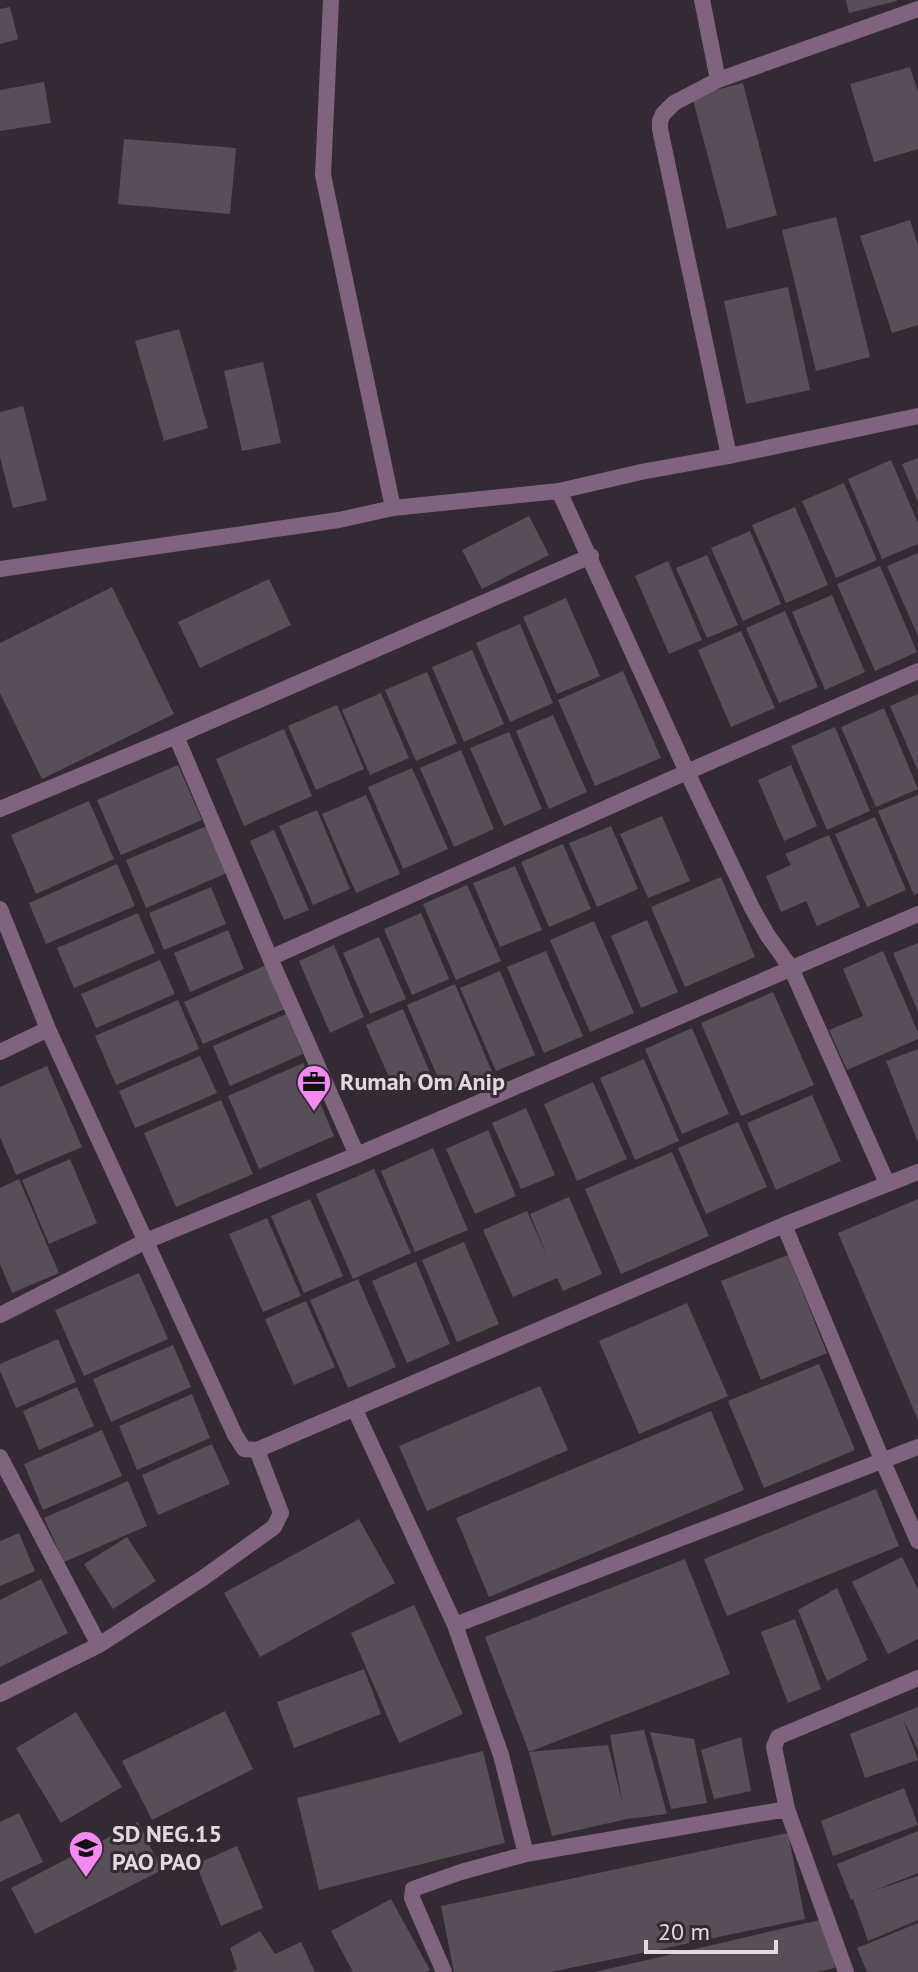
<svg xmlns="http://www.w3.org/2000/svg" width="918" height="1972" font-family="'PT Sans',sans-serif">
  <rect width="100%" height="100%" fill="#342a33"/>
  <path fill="#584e58" d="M846,0H897V1L849,13Z
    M10,7L18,39L0,44V9Z
    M910,67L918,92V149L874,162L850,84Z
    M44,82L51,123L0,131V90Z
    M743,83L777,215L727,229L692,96Z
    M124,139L236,148L230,214L118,204Z
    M836,217L870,357L816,371L782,230Z
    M910,220L918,245V325L892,333L860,236Z
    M788,287L810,390L746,404L724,301Z
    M179,329L208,428L164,441L135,341Z
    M263,362L281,443L242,451L224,371Z
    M23,406L47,500L13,508L0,457V412Z
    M918,458V502L902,464Z
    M891,460L918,523V544L882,559L848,479Z
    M844,483L877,560L836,578L802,501Z
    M795,507L828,585L786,603L752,525Z
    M529,516L549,555L482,589L462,550Z
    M750,531L781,604L743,621L711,548Z
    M918,553V636L887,566Z
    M707,555L738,625L707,638L676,568Z
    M668,561L702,640L669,654L635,576Z
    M880,566L917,652L875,671L837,584Z
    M269,579L291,625L200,668L178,622Z
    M112,587L174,714L42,779L0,693V643Z
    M832,595L865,672L825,690L792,612Z
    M566,598L600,676L557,694L523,617Z
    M785,611L818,687L779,703L746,628Z
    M520,624L553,703L510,722L476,643Z
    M741,631L775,708L731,727L698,650Z
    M472,650L504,724L464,742L432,667Z
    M623,671L661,758L595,786L558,700Z
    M427,672L457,743L416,761L385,690Z
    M381,693L409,758L370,775L342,710Z
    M918,694V771L890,706Z
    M337,705L364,769L316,790L288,726Z
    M884,708L918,789L876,807L841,727Z
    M553,715L587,792L549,809L516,731Z
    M835,727L870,811L827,830L791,746Z
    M284,729L312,796L244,826L216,759Z
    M509,732L542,809L504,826L470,748Z
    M461,750L494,829L454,847L420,768Z
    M178,765L202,820L121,855L97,800Z
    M791,765L817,826L784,841L758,780Z
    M412,768L448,849L403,869L368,787Z
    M366,795L400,874L356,893L322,814Z
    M918,795V893L914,895L878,811Z
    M89,801L114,859L36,894L11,835Z
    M317,810L350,889L313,905L279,826Z
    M662,816L690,881L648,898L620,834Z
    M875,817L906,890L867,907L835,834Z
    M207,826L227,873L146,908L126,860Z
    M611,826L638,889L597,907L569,843Z
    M274,830L309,910L284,920L250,841Z
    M829,835L860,907L817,926L806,901L781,912L766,876L791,865L785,854Z
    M563,844L591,909L549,927L521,862Z
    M117,864L135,906L46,944L29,903Z
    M515,866L542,930L500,947L473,883Z
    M721,877L755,957L685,987L651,907Z
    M467,885L501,961L456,980L423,904Z
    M211,887L226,924L164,950L149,913Z
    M138,913L155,953L74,988L57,948Z
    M421,913L449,979L412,995L384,929Z
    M647,920L678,992L641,1008L611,936Z
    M594,921L634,1013L590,1032L550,940Z
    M228,930L244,969L190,992L174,953Z
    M379,937L406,999L370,1014L343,953Z
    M918,943V1012L893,953Z
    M334,945L364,1017L330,1033L299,961Z
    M546,951L583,1036L544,1053L507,967Z
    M883,951L918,1032V1039L847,1070L829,1030L863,1016L843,969Z
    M160,960L175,994L96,1028L81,994Z
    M266,965L285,1009L203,1044L184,1002Z
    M500,971L535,1055L496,1071L460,988Z
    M455,984L493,1074L445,1094L407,1005Z
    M773,992L814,1085L741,1116L701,1023Z
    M178,1000L199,1049L116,1085L95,1036Z
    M403,1009L431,1075L395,1091L366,1025Z
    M286,1014L303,1054L230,1086L213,1046Z
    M692,1028L729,1114L682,1134L645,1049Z
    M918,1049V1142L886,1061Z
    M200,1056L217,1093L135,1128L119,1091Z
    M644,1059L679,1141L635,1160L600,1078Z
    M303,1063L334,1136L259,1169L228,1096Z
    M47,1066L82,1147L16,1175L0,1137V1087Z
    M593,1082L627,1159L577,1181L544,1104Z
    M812,1095L841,1161L776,1190L747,1123Z
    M221,1100L253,1174L176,1207L144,1133Z
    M526,1108L555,1175L521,1189L492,1123Z
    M738,1122L767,1187L706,1214L678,1148Z
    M488,1130L516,1196L475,1214L446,1149Z
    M433,1148L468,1230L415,1252L381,1171Z
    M672,1152L709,1236L621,1274L585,1189Z
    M70,1159L97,1223L49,1244L22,1180Z
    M374,1169L411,1253L353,1279L316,1194Z
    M19,1179L59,1273L12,1293L0,1264V1188Z
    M569,1197L602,1274L563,1291L557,1278L513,1297L483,1230L527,1211L549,1261L530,1214Z
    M310,1199L343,1276L304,1293L271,1216Z
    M918,1199V1420L838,1233Z
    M267,1218L301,1296L263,1312L229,1234Z
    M464,1242L499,1324L457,1342L422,1260Z
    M788,1255L827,1353L761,1380L721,1281Z
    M416,1262L450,1344L407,1363L372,1281Z
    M139,1273L168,1339L84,1376L55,1310Z
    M358,1279L396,1367L348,1388L310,1300Z
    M306,1301L335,1367L294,1385L265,1319Z
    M687,1303L728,1396L639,1434L599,1341Z
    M58,1339L76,1382L16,1408L0,1371V1364Z
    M173,1345L191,1387L111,1422L93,1379Z
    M819,1364L855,1450L764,1488L728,1401Z
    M540,1386L568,1450L427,1511L399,1446Z
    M77,1387L94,1426L39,1450L23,1411Z
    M192,1394L210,1438L137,1470L119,1426Z
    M711,1411L744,1490L489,1597L456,1518Z
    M102,1430L122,1476L43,1510L24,1464Z
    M212,1444L230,1484L158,1515L142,1475Z
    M128,1481L147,1526L64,1562L44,1518Z
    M876,1489L899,1546L727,1616L704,1559Z
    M359,1519L395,1583L260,1657L224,1593Z
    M19,1533L35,1571L0,1586V1541Z
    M127,1537L156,1581L113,1609L84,1564Z
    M902,1557L918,1589V1639L888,1654L852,1582Z
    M685,1559L730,1674L529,1752L485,1637Z
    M41,1579L68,1633L0,1667V1600Z
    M837,1588L868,1660L827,1681L798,1610Z
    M414,1605L463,1714L399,1743L351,1633Z
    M795,1619L821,1689L788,1703L761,1632Z
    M364,1669L381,1714L294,1748L277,1702Z
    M918,1707V1750L903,1719L918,1760L865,1778L850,1734Z
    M225,1711L253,1769L152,1820L122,1761Z
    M76,1712L122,1787L61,1823L16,1748Z
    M644,1730L667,1814L627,1819L552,1836L529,1752L608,1745L623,1805L610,1735Z
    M650,1732L694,1739L707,1803L671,1809Z
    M741,1737L751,1791L714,1799L701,1750Z
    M483,1751L505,1843L319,1890L297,1798Z
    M904,1788L918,1825L833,1856L821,1821Z
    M19,1813L43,1862L0,1882V1822Z
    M138,1822L162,1870L35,1934L11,1888Z
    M918,1831V1873L873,1891L918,1876V1920L868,1941L853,1899L851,1900L837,1864Z
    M788,1833L805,1919L551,1972H454L441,1906Z
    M237,1846L263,1908L221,1926L196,1864Z
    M391,1899L430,1970L427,1972H353L331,1931Z
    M824,1919L835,1968L816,1972H595Z
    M918,1923V1972H867L857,1948Z
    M260,1931L275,1954L301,1942L315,1972H232L237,1969L230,1948Z"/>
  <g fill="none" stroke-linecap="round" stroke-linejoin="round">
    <path stroke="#80637f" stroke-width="16" d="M331,0L323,175L393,508
      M702,0L718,80
      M729,456L660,129V121L663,114L674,103L718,80L918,9
      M559,491L687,772L752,908L768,936L791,968L887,1183
      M0,569L339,520L393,508L559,491L641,472L729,456L918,416
      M176,736L270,958L357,1155
      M0,809L176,736L591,556
      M0,909L48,1029
      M270,958L687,772L918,671
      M0,1052L48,1029L235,1435L244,1449L257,1450L784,1225
      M918,1172L784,1225L883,1462L918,1541
      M0,1315L146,1241L357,1155L918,914
      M355,1410L455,1625L501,1755L526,1854L461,1872L413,1889L412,1898L444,1972
      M0,1457L99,1645
      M455,1625L918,1447
      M0,1694L99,1645L203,1578L263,1535L274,1527L281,1513L257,1450
      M526,1854L787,1809
      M846,1972L787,1809L774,1747L778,1737L918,1678"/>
  </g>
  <defs>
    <g id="office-pin" transform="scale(1.8)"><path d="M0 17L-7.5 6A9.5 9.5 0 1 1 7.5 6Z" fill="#f389f1" stroke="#342a33"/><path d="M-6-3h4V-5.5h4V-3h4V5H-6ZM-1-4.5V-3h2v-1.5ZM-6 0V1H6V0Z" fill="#111"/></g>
    <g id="school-pin" transform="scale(1.8)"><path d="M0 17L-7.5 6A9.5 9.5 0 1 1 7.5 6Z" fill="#f389f1" stroke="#342a33"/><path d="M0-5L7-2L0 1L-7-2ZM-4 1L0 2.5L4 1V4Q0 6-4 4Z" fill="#111"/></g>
  </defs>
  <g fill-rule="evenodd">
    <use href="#office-pin" x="314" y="1082"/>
    <use href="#school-pin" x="86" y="1848"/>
  </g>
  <g text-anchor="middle" stroke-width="6" stroke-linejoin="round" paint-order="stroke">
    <g font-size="24" font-weight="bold" fill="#e0d9df" stroke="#342a33" text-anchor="start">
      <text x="340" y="1090">Rumah Om Anip</text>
      <text x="112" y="1842">SD NEG.15<tspan x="112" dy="28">PAO PAO</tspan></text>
    </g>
  </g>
  <path d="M646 1940v12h130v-12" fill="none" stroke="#e0d9df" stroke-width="4"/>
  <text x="658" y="1940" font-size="24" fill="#e0d9df" stroke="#342a33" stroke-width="6" paint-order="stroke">20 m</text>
</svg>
